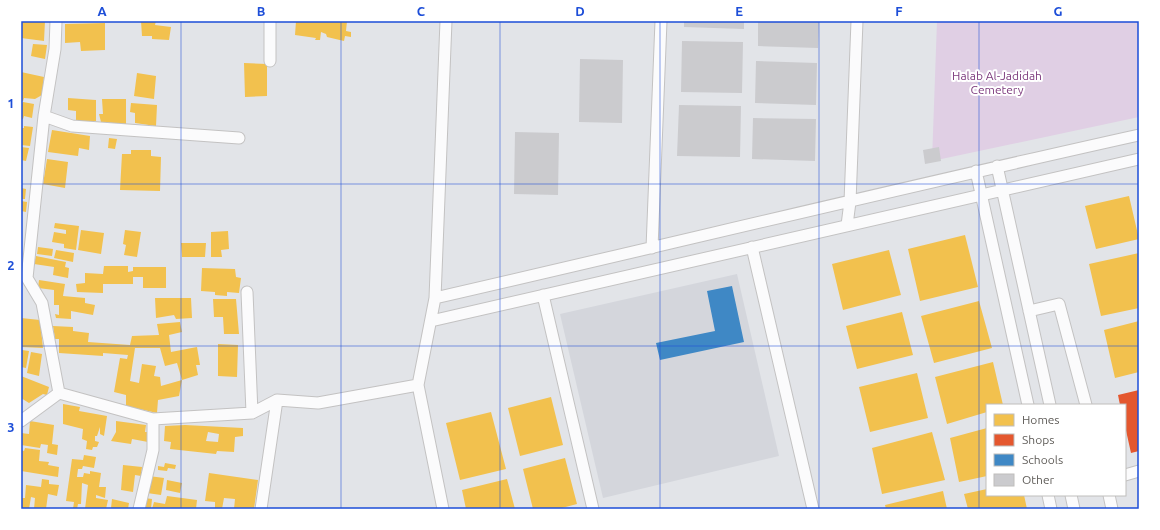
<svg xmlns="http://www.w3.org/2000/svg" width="1160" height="530" font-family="Ubuntu,sans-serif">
  <rect width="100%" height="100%" fill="#e2e4e8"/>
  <path fill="#d4d6dc" d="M737,274L779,456L603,498L560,314Z"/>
  <path fill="#e0cfe4" d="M937,21H1139V117L932,161Z"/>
  <path fill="#f2c14e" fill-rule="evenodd" d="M21,21H45L44,41L21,38Z
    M141,21H156L155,25L171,27L169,40L152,39V36H142Z
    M296,21H347L346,31L351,32V37L345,36L344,41L327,37L326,34L321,32L320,40H315L316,38L295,35Z
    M105,23V50L81,51L80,42L65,43V24Z
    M33,44L47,45L45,59L31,56Z
    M244,63L267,64V96L245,97Z
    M21,72L44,77L42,95L35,99L24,98L23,101L21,100Z
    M137,73L156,76L154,99L134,96Z
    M68,98L96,100V121H76V111L68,110Z
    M102,99H126V124L101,122L99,114H103Z
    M23,102L34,104L32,118L24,116L23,119H21V106Z
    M131,103L157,105L156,126L135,123V113L130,112Z
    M24,126L33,127L30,146L21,145V128H24Z
    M52,130L90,136L89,150L79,148L78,156L48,152Z
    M109,138L117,139L115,149L108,148Z
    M21,147L29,148L26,161L21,160Z
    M131,150H151V156L161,157L160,191L120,190L122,154H131Z
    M47,159L68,162L65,188L43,184Z
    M21,188L26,189L25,199H21Z
    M1129,196L1139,239L1096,249L1085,206Z
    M21,201L27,202L26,212L21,211Z
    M55,223L79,226L76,250L64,248V244L52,242L54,232L66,234V230L54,228Z
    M81,230L104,233L101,254L78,250Z
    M125,230L141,232L137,257L124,255L126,245L123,244Z
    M228,231L229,249L221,250L222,257H211V232Z
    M965,235L978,287L920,301L908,249Z
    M181,243H206L205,257H182Z
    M38,247L53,249L52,256L37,254Z
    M56,250L74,253L73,262L54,258Z
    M889,250L901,295L843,310L832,264Z
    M1139,253V308L1101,316L1089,264Z
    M36,256L66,262L65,267L69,268L68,278L53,275L54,267L34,264Z
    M104,266H128V272L133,271V267H166V288H143V277H133V284H103V293L77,292L76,284L85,283V273L103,274Z
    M202,268L235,269L236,277L241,278L239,293L227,292V296L215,295V292L201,291Z
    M39,280L65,284L63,296L85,298V303L95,305L93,315L71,311V319L56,318L55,314L59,315V305H54V290L38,288Z
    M155,298H191L192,318L176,319L174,315L156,318Z
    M213,299H236L239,334H224L223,317H214Z
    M979,301L992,348L934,363L921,316Z
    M902,312L913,355L857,369L846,326Z
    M21,318L40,320L43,348L21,347Z
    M1139,321V372L1115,378L1104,330Z
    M180,322L182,332L169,335L171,352L197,347L200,365H196L198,375L182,380L177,363L165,366L160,348H135L130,381L139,383L142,364L156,366L154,376L160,377L161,386L182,380L179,396L158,400L157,413L126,406V395L114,392L120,358L127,359L128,355L103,353V356L59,353V339H55L53,326L73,327V331L89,333L88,342L130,345L132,336L159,335L157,324Z
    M218,344L238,345L237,377L218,376Z
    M22,350L29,351L26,368L21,367Z
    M31,352L42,354L39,376L27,373Z
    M993,362L1003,405H987V412L947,424L935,377Z
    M917,373L928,418L870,432L859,387Z
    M21,376L49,387L47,395L43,394L29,403L21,398Z
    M551,397L563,445L520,456L508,408Z
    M63,404L80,407L79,411L107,416L104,436L100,434V427L97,436H95V441L99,442L97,447H93L92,450L86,449L87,441L82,439L83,429L63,424Z
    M491,412L506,469L460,480L446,423Z
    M30,421L54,425L52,444L58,445L57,455L47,453L48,445L41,444L40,448L21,445V433L29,434Z
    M116,421L146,425L145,432H149L148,442L132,439L131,444L111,441L116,432Z
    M185,425L243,428V436L235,437L234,452L217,451L216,454L170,449L171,442L164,441L165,426ZM208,432L219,434L218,442L206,441Z
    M987,428V476L959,482L950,438Z
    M932,432L945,480L882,494L872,448Z
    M25,448L40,450L39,461L49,462L48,465L59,467L58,477L21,471V450L24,451Z
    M84,455L96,457L94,468L83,466L82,469H78L77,477H83L84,473L90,474V471L101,473L99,487H106L105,498L96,495V498L108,500L106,509H85L88,485L82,483L81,504H78L77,509H73L74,502L66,501L72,459L83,460Z
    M565,458L577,504L558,509H533L523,469Z
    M165,463L176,465L175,469L168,468L167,471L158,470V466L164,467Z
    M123,465L142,467L141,476L135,475L133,492L121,490Z
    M209,473L258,480L254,509H234L235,499L224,498L222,509H215V502L205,501Z
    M149,476L164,478L161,495L147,493Z
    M42,479L49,480V484L59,485L57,496L48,494L46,509H34L35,498L31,497L29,509H21V498H25L26,485L41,487Z
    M507,479L515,509H466L462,490Z
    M167,480L182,483L180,493L166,490Z
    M987,489V495H1024L1027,509H968L964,494Z
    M943,491L947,509H886L885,505Z
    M167,496L197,500L196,509H152L154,502L165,504Z
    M145,498L152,499L151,509L143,508Z
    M112,499L129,503L128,509L111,508Z"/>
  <path fill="#e4572e" d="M1139,390V451L1131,453L1125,426V405H1120L1118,395Z"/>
  <path fill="#3f88c5" d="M732,286L744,342L660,360L656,343L715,331L707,291Z"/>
  <path fill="#cbcbce" d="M684,21H744V29L684,27Z
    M758,21H819L818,48L758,46Z
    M682,41L743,42L742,93L681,92Z
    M580,59L623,60L622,123L579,122Z
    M756,61L817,63L816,105L755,103Z
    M679,105L741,106L740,157L677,156Z
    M753,118L816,119L815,161L752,159Z
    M515,132L559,133L558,195L514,194Z
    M939,147L941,161L925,164L923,150Z"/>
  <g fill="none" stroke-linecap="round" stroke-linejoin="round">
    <g stroke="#c3c2c2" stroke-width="13">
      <path id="minor" d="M270,61V21
        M44,116L72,126L239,138
        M997,166L1050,405
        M976,171L1028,405
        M847,225L850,202L857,21
        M752,247L813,509
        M652,248L661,21
        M247,292L252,413
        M543,295L593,509
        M435,298C670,244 904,187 1139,135
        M1029,311L1059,304L1086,405
        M431,321L1139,159
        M59,393L153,419L252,413L277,400
        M21,421L59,393L42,303L27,278L44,116L55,49L56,21
        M1125,475L1139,471
        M1048,495L1051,509
        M1071,495L1074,509
        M1109,495L1112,509
        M139,509L153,450V419
        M261,509L277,400L318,403L418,385
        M443,509L418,385L435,298L446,21"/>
    </g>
    <use href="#minor" stroke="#fbfbfc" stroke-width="11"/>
  </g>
  <path fill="none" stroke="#1d4ed8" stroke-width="1" stroke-opacity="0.55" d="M181,21V509M341,21V509M500,21V509M660,21V509M819,21V509M979,21V509M21,184H1139M21,346H1139"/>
  <g text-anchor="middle" stroke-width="4" stroke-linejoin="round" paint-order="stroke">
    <g font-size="12" fill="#7d3a7d" stroke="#fff">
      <text x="997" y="80">Halab Al-Jadidah<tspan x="997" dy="14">Cemetery</tspan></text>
    </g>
  </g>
  <rect width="1160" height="530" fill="none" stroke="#ffffff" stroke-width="44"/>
  <rect x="986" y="404" width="140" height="92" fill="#ffffff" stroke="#bfbebc"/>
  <rect x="994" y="414" width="20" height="12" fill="#f2c14e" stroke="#bfbebc"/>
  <text x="1022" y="424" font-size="12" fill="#5f5c58">Homes</text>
  <rect x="994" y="434" width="20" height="12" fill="#e4572e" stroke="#bfbebc"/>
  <text x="1022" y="444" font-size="12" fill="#5f5c58">Shops</text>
  <rect x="994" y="454" width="20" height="12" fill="#3f88c5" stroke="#bfbebc"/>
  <text x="1022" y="464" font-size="12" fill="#5f5c58">Schools</text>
  <rect x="994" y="474" width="20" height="12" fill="#cbcbce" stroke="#bfbebc"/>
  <text x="1022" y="484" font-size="12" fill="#5f5c58">Other</text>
  <rect x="22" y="22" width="1116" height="486" fill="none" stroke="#1d4ed8" stroke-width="1.5"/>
  <g font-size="13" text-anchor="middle" font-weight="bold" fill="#1d4ed8">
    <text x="102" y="16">A</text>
    <text x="261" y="16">B</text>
    <text x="421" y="16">C</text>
    <text x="580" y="16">D</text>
    <text x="739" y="16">E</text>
    <text x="899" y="16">F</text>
    <text x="1058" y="16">G</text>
    <text x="11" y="108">1</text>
    <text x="11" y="270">2</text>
    <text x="11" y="432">3</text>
  </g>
</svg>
